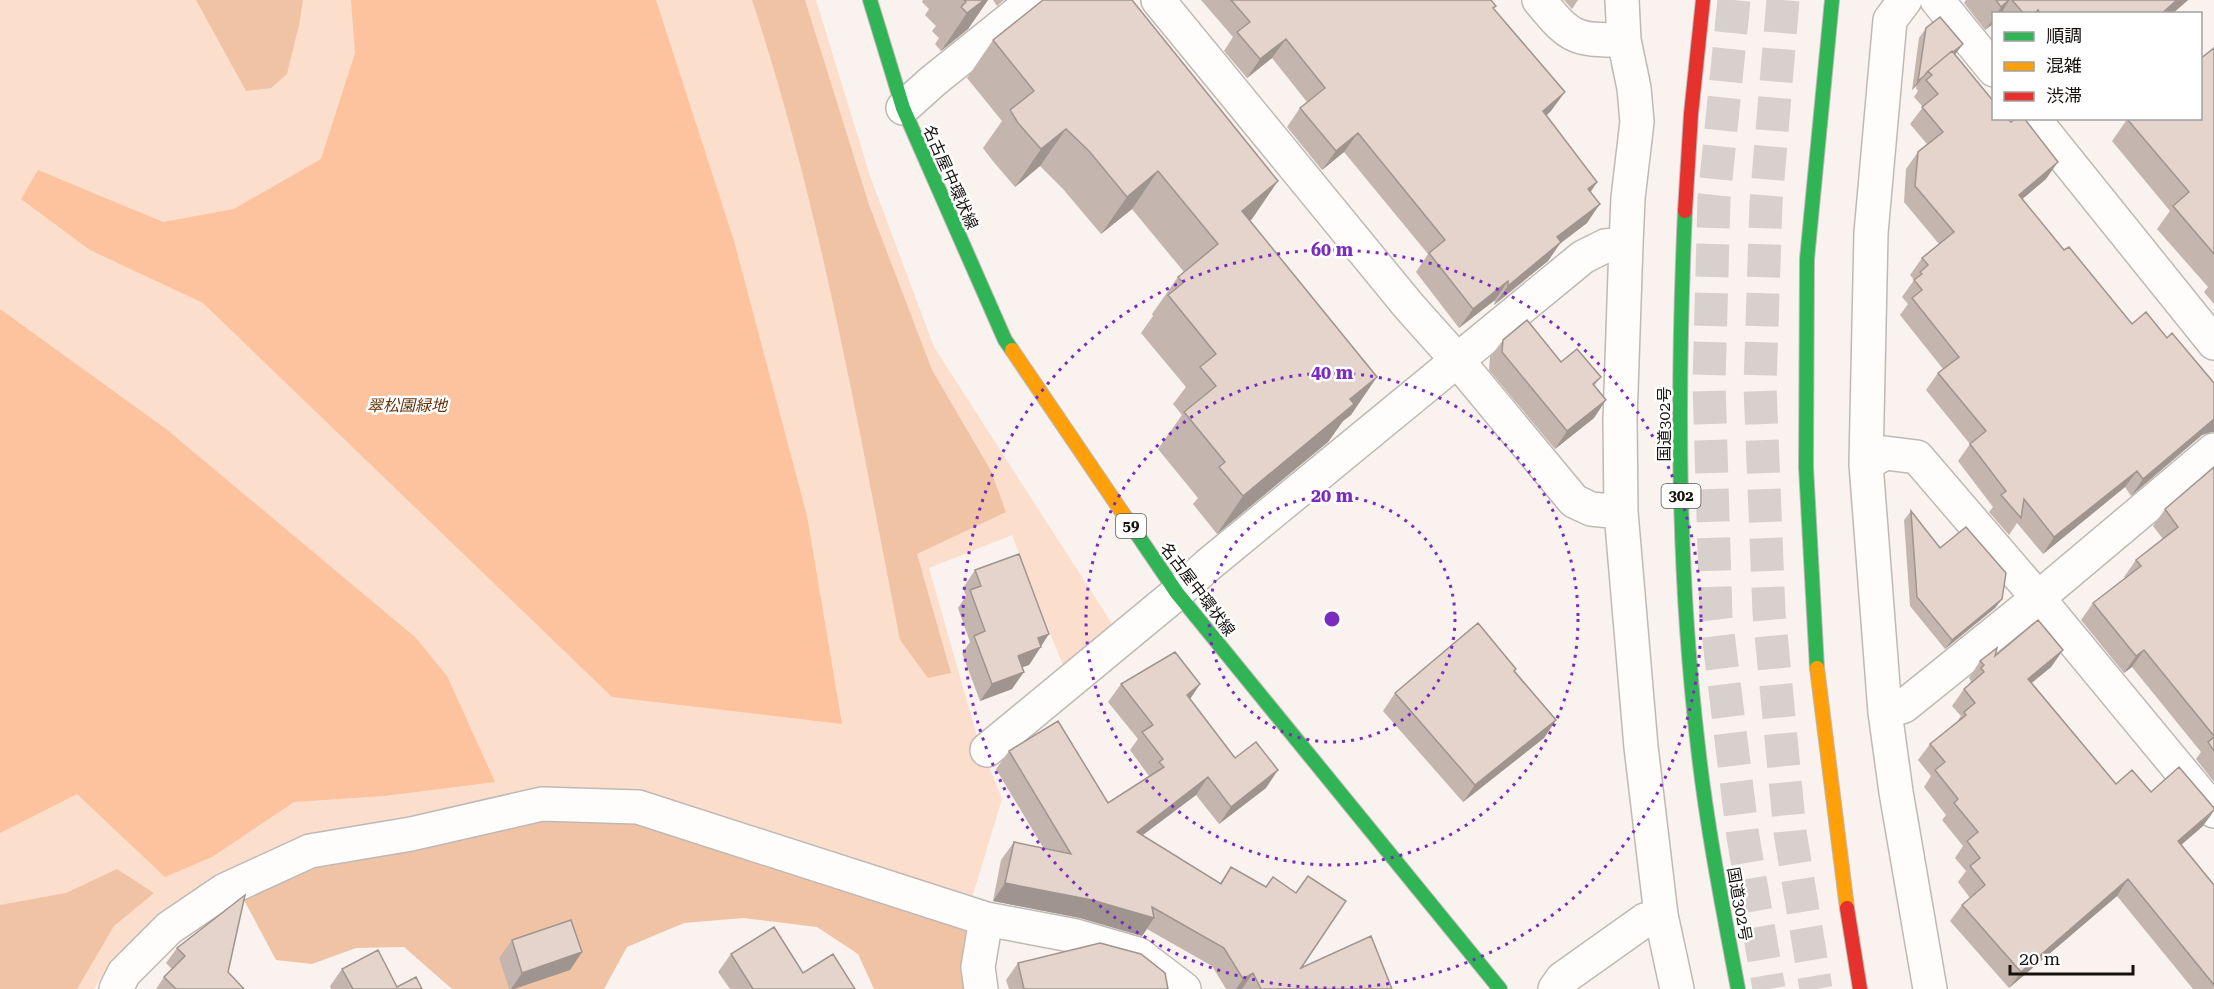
<svg xmlns="http://www.w3.org/2000/svg" width="2214" height="989" font-family="'Roboto Serif','Noto Sans JP',serif">
  <rect width="100%" height="100%" fill="#f9f2ee"/>
  <path fill="#fbdecc" d="M0,0H816L870,176L934,347L1114,627L1065,671L1012,535L929,568L978,740L1002,799L972,898L796,839L639,794L537,792L304,837L221,878L147,927L113,958L94,989H0Z"/>
  <path fill="#f1c3a5" d="M196,0H303L299,25L287,74L271,88L246,91Z
    M752,0H805L869,205L932,370L991,471L1006,512L917,554L951,673L928,678L900,640C858,425 821,208 752,0Z
    M638,820L974,925L971,989H874L858,954L817,927L743,918L684,923L627,947L604,989H452L404,947L356,948L312,964L276,960L244,900L314,867L541,821Z
    M117,869L154,893L114,926L77,989H0V905L66,893Z"/>
  <path fill="#fdc39e" d="M351,0H656L734,241L807,516L842,724L612,697L203,303L90,250L21,199L38,170L163,222L234,209L321,159L355,53Z
    M0,309L166,429L415,637L447,676L495,782L384,796L294,802L212,857L165,877L77,794L0,833Z"/>
  <g fill="none" stroke-linecap="round" stroke-linejoin="round">
    <path stroke="#d7d0cc" stroke-width="33" stroke-dasharray="33 16" stroke-linecap="butt" d="M1734,0L1714,199L1709,383L1716,617L1743,837L1769,989
      M1783,0L1766,202L1760,386L1769,613L1790,832L1816,989"/>
    <g stroke="#bfb9b5" stroke-width="36">
      <path id="street" d="M1158,0L1408,305L1457,360L1574,501L1591,509L1621,512
        M1539,0C1571,39 1574,40 1624,40
        M1622,0L1624,40L1634,88L1637,122L1628,198L1626,244L1620,420L1621,512L1641,747L1661,915L1677,989
        M1905,0L1890,20L1871,233L1866,464L1885,712L1896,792L1930,989
        M1937,0L1994,70
        M903,108L933,81L1034,0
        M2033,118L2214,343
        M1866,464L1885,453L1917,457L2038,598L2214,811
        M1885,712L1904,706L2038,598L2214,450
        M987,750L1177,593L1208,565L1583,257L1605,246L1626,244
        M116,989L124,973L169,928L225,890L310,851L411,834L542,804L638,807L986,919L1076,936L1138,954L1184,989
        M981,989L978,967L986,919
        M1555,989L1562,979L1645,920L1661,915"/>
    </g>
    <g stroke="#bfb9b5" stroke-width="16">
      <path id="fast" d="M870,0L903,108L1005,340L1012,350
        M1685,211C1677,389 1677,569 1698,747C1707,828 1723,909 1738,989
        M1126,518L1177,593L1500,989
        M1817,668L1806,467L1807,259L1832,0"/>
    </g>
    <g stroke="#bfb9b5" stroke-width="16">
      <path id="slow" d="M1012,350L1126,518
        M1817,668L1847,908"/>
    </g>
    <g stroke="#bfb9b5" stroke-width="16">
      <path id="jam" d="M1685,211L1691,114L1703,0
        M1847,908L1860,989"/>
    </g>
    <use href="#street" stroke="#fefdfc" stroke-width="33"/>
    <use href="#fast" stroke="#30b455" stroke-width="14"/>
    <use href="#slow" stroke="#ff9f0a" stroke-width="14"/>
    <use href="#jam" stroke="#e5322d" stroke-width="14"/>
  </g>
  <path fill="#c4b6af" d="M923,0H988L968,29L941,51L935,44L939,38L932,31L936,26L925,15L929,9L922,2Z
    M993,0H1004L997,6Z
    M1201,0H1491L1496,6L1494,8L1551,111L1546,116L1597,182L1591,192L1587,223L1561,242L1548,261L1494,305L1495,300L1459,328L1416,272L1428,254L1344,152L1322,170L1287,127L1300,108L1307,102L1272,58L1247,78L1224,51L1233,37Z
    M1564,0H1578L1572,9Z
    M1966,0H2188L2172,14H1994V23L1985,30L1964,3Z
    M1926,28L1963,44L1955,55L2046,179L2022,199L2211,432L2202,435L2131,496L2125,487L2043,554L2017,523L2009,535L1989,512L1993,507L1958,461L1970,444L1926,390L1938,373L1943,369L1900,315L1908,304L1902,297L1914,280L1910,275L1922,258L1939,244L1904,202L1906,169L1918,152L1927,144L1910,124L1923,107L1914,97L1918,91L1916,88L1917,85L1912,90L1919,38Z
    M993,40L1252,219L1250,221L1351,415L1343,421L1328,442L1217,534L1193,504L1198,498L1158,449L1182,415L1173,404L1186,387L1141,333L1153,316L1152,314L1178,277L1184,272L1132,209L1101,234L1063,189L1040,166L1015,187L992,160L983,148L1002,121L967,78Z
    M2214,48V304L2204,292L2208,287L2157,229L2170,211L2112,141L2128,118Z
    M1503,340L1601,377L1594,386V418L1555,449L1489,370L1490,357Z
    M2214,467V782L2196,759L2201,752L2132,667L2124,673L2081,620L2093,603L2125,578L2124,577L2136,560L2163,539L2153,526L2165,509Z
    M1911,511L1940,548L2002,599L1995,608L1945,649L1910,606L1904,520Z
    M975,570L1041,647L1029,665L1022,667L1012,689L980,701L962,653L970,642L958,608L966,596L963,588Z
    M2063,650L2051,667L2032,683L2116,784L2151,792L2203,826L2181,845L2214,885V989H2193L2117,896L2009,988L1950,921L1962,905L1970,898L1958,882L1966,871L1955,858L1963,846L1942,820L1946,815L1924,787L1931,776L1918,760L1930,744L1956,723L1961,716L1952,706L1964,689L1969,684L1971,681L1969,678L1980,661L1995,656Z
    M1515,671L1556,720L1544,738L1463,802L1383,711L1395,693Z
    M1121,684H1200L1190,699L1235,758L1266,788L1219,824L1196,795L1143,835L1220,883L1231,867L1301,968L1392,989H1226L1212,966L1147,929L1142,936L1080,918L993,901L1001,860L1014,842L1044,849L996,769L1009,751L1108,803L1149,776L1130,750L1138,739L1108,702Z
    M512,940L582,952L570,970L514,989H509L499,958Z
    M177,948L228,972L244,989H156L164,977L172,969L166,963Z
    M731,954L803,973L855,989H730L718,972Z
    M1018,963L1168,989H1009L1006,980Z
    M342,969L397,987L422,989H331L330,986Z"/>
  <path fill="#a0948e" d="M984,0H988L968,29L941,51L967,13Z
    M2009,0L2001,14H1997L2001,7Z
    M2177,0H2188L2172,14H2161Z
    M1994,18V23L1985,30Z
    M1286,39L1272,58L1247,78L1260,59Z
    M1963,44L1956,53L1931,74L1929,72Z
    M1924,76L1917,85L1912,90L1918,81Z
    M1565,92L1551,111L1529,130L1543,111Z
    M1066,129L1040,166L1015,187L1041,149Z
    M1358,133L1344,152L1322,170L1336,151Z
    M2058,162L2046,179L2007,212L2019,195Z
    M1158,171L1132,209L1101,234L1127,197Z
    M1278,181L1252,219L1215,248L1242,211Z
    M1597,182L1584,201L1588,189Z
    M1600,204L1587,223L1544,256L1557,237Z
    M1561,242L1548,261L1494,305L1508,286Z
    M1508,281L1495,300L1459,328L1473,309Z
    M1377,377L1351,415L1343,421L1328,442L1217,534L1243,496L1350,399Z
    M1606,400L1594,418L1555,449L1567,431Z
    M2214,419V432H2211L2202,435L2131,496L2143,479Z
    M2137,471L2125,487L2043,554L2054,537Z
    M2002,599L1995,608L1945,649L1952,640Z
    M1049,634L1029,665L1006,673L1018,656L1038,638Z
    M2063,650L2051,667L2016,695L2028,679Z
    M2144,650L2132,667L2124,673L2136,656Z
    M1024,672L1012,689L980,701L992,684Z
    M1200,684L1188,702L1187,695Z
    M1556,720L1544,738L1463,802L1475,785Z
    M1278,770L1266,788L1219,824L1231,807Z
    M1208,777L1196,795L1124,849L1137,832Z
    M2214,811L2203,826L2166,858L2178,841Z
    M2128,879L2117,896L2009,988L2021,972Z
    M1005,883L1092,900L1154,918L1142,936L1080,918L993,901Z
    M582,952L570,970L514,989H511L522,973Z
    M1253,973L1242,989H1236L1243,979Z"/>
  <path fill="#e4d4cb" stroke="#a0948e" stroke-width="1.5" d="M964,0H984L967,13L961,7L966,2Z
    M1043,0H1132L1278,181L1242,211L1377,377L1350,399L1354,404L1243,496L1219,467L1225,462L1184,412L1216,386L1200,367L1216,354L1168,295L1183,283L1178,277L1218,244L1158,171L1127,197L1089,151L1066,129L1041,149L1018,123L1010,110L1034,91L993,40Z
    M1231,0H1491L1496,6L1493,8L1565,92L1543,111L1597,182L1588,189L1600,204L1557,237L1561,242L1508,286V281L1473,309L1429,253L1445,240L1358,133L1336,151L1300,108L1325,88L1286,39L1260,59L1237,32L1250,22Z
    M1996,0H2009L2001,7Z
    M2012,0H2177L2161,14H2041L2038,10L2034,14H2024Z
    M1940,17L1963,44L1953,52L1952,51L1928,71L1924,76L1918,81L1926,28Z
    M2214,48V254L2173,206L2189,192L2127,119L2200,118V59Z
    M1952,51L1994,102V118H2007L2011,122L2016,118H2024L2058,162L2019,195L2064,250L2069,247L2132,324L2146,312L2167,338L2172,333L2214,383V419L2143,479L2137,471L2054,537L2024,499L2021,518L2001,495L2006,491L1970,444L1986,431L1938,373L1959,357L1912,298L1922,290L1914,280L1922,274L1920,272L1928,265L1922,258L1954,232L1915,186L1918,152L1943,132L1922,107L1938,94L1926,80L1932,75L1928,71Z
    M1527,320L1561,362L1577,349L1601,377L1593,384L1606,400L1567,431L1502,352L1503,340Z
    M2214,467V736L2144,650L2136,656L2093,603L2141,566L2136,560L2178,527L2165,509Z
    M1911,511L1940,548L1966,527L2006,573L2002,599L1952,640L1917,597Z
    M1019,554L1049,634L1038,638L1041,647L1018,656L1024,672L992,684L974,636L985,631L970,590L981,586L975,570Z
    M2038,620L2063,650L2028,679L2116,784L2132,770L2151,792L2179,767L2214,808V810L2178,841L2214,885V985L2128,879L2021,972L1962,905L1985,885L1970,866L1980,858L1967,841L1978,832L1954,803L1958,799L1935,770L1945,762L1930,744L1966,715L1964,712L1975,703L1964,689L1984,672L1981,668L1984,665L1980,661L1997,648L1995,656Z
    M1478,623L1516,669L1514,671L1556,720L1475,785L1395,693Z
    M1175,652L1200,684L1187,695L1235,758L1256,742L1278,770L1231,807L1208,777L1137,832L1221,884L1231,867L1266,887L1273,877L1296,893L1308,876L1346,901L1301,968L1371,936L1392,989H1261L1253,973L1243,979L1224,948L1152,907L1154,918L1092,900L1005,883L1014,842L1071,854L1009,751L1058,721L1108,803L1164,767L1159,762L1163,759L1142,732L1153,725L1121,684Z
    M2214,737V751L2208,742Z
    M245,895L228,972L244,989H176L164,977L185,956L177,948Z
    M571,920L582,952L522,973L512,940Z
    M774,927L803,973L833,954L855,989H753L731,954Z
    M1100,943L1141,954L1165,973L1168,989H1024L1018,963Z
    M378,950L397,987L416,977L422,989H353L342,969Z"/>
  <g fill="none" stroke="#7b2cbf" stroke-width="3" stroke-dasharray="3 6">
    <circle cx="1332" cy="619" r="123"/>
    <circle cx="1332" cy="619" r="246"/>
    <circle cx="1332" cy="619" r="369"/>
  </g>
  <g text-anchor="middle" stroke-width="5" stroke-linejoin="round" paint-order="stroke">
    <g fill="#fff" stroke="#5c5856" stroke-width="1.5">
      <rect x="1661.5" y="484" width="39" height="24" rx="4.5"/>
      <rect x="1116" y="514" width="30" height="24" rx="4.5"/>
    </g>
    <g font-size="15" font-weight="bold" fill="#16110e">
      <text x="1681" y="501">302</text>
      <text x="1131" y="531">59</text>
    </g>
    <g font-size="16" fill="#16110e" stroke="#fff">
      <text transform="translate(951 177) rotate(66)" y="6">名古屋中環状線</text>
      <text transform="translate(1664 424) rotate(-90)" y="6">国道302号</text>
      <text transform="translate(1198 589) rotate(53)" y="6">名古屋中環状線</text>
      <text transform="translate(1740 904) rotate(80)" y="6">国道302号</text>
    </g>
    <g font-size="16" font-style="italic" fill="#64320a" stroke="#fff">
      <text x="407" y="411">翠松園緑地</text>
    </g>
  </g>
  <circle cx="1332" cy="619" r="9" fill="#7b2cbf" stroke="#fff" stroke-width="3"/>
  <g font-size="18" text-anchor="middle" font-weight="bold" fill="#7b2cbf" stroke="#fff" stroke-width="5" stroke-linejoin="round" paint-order="stroke">
    <text x="1332" y="256">60 m</text>
    <text x="1332" y="379">40 m</text>
    <text x="1332" y="502">20 m</text>
  </g>
  <rect x="1992" y="12" width="210" height="108" fill="#ffffff" stroke="#a2a09f" stroke-width="1.5"/>
  <rect x="2004" y="32" width="30" height="9" fill="#30b455" stroke="#a2a09f" stroke-width="1.5"/>
  <text x="2046" y="42" font-size="18" fill="#16110e">順調</text>
  <rect x="2004" y="62" width="30" height="9" fill="#ff9f0a" stroke="#a2a09f" stroke-width="1.5"/>
  <text x="2046" y="72" font-size="18" fill="#16110e">混雑</text>
  <rect x="2004" y="92" width="30" height="9" fill="#e5322d" stroke="#a2a09f" stroke-width="1.5"/>
  <text x="2046" y="102" font-size="18" fill="#16110e">渋滞</text>
  <path d="M2010 965v9h123v-9" fill="none" stroke="#16110e" stroke-width="3"/>
  <text x="2019" y="965" font-size="18" fill="#16110e" stroke="#ffffff" stroke-width="4.5" paint-order="stroke">20 m</text>
</svg>
